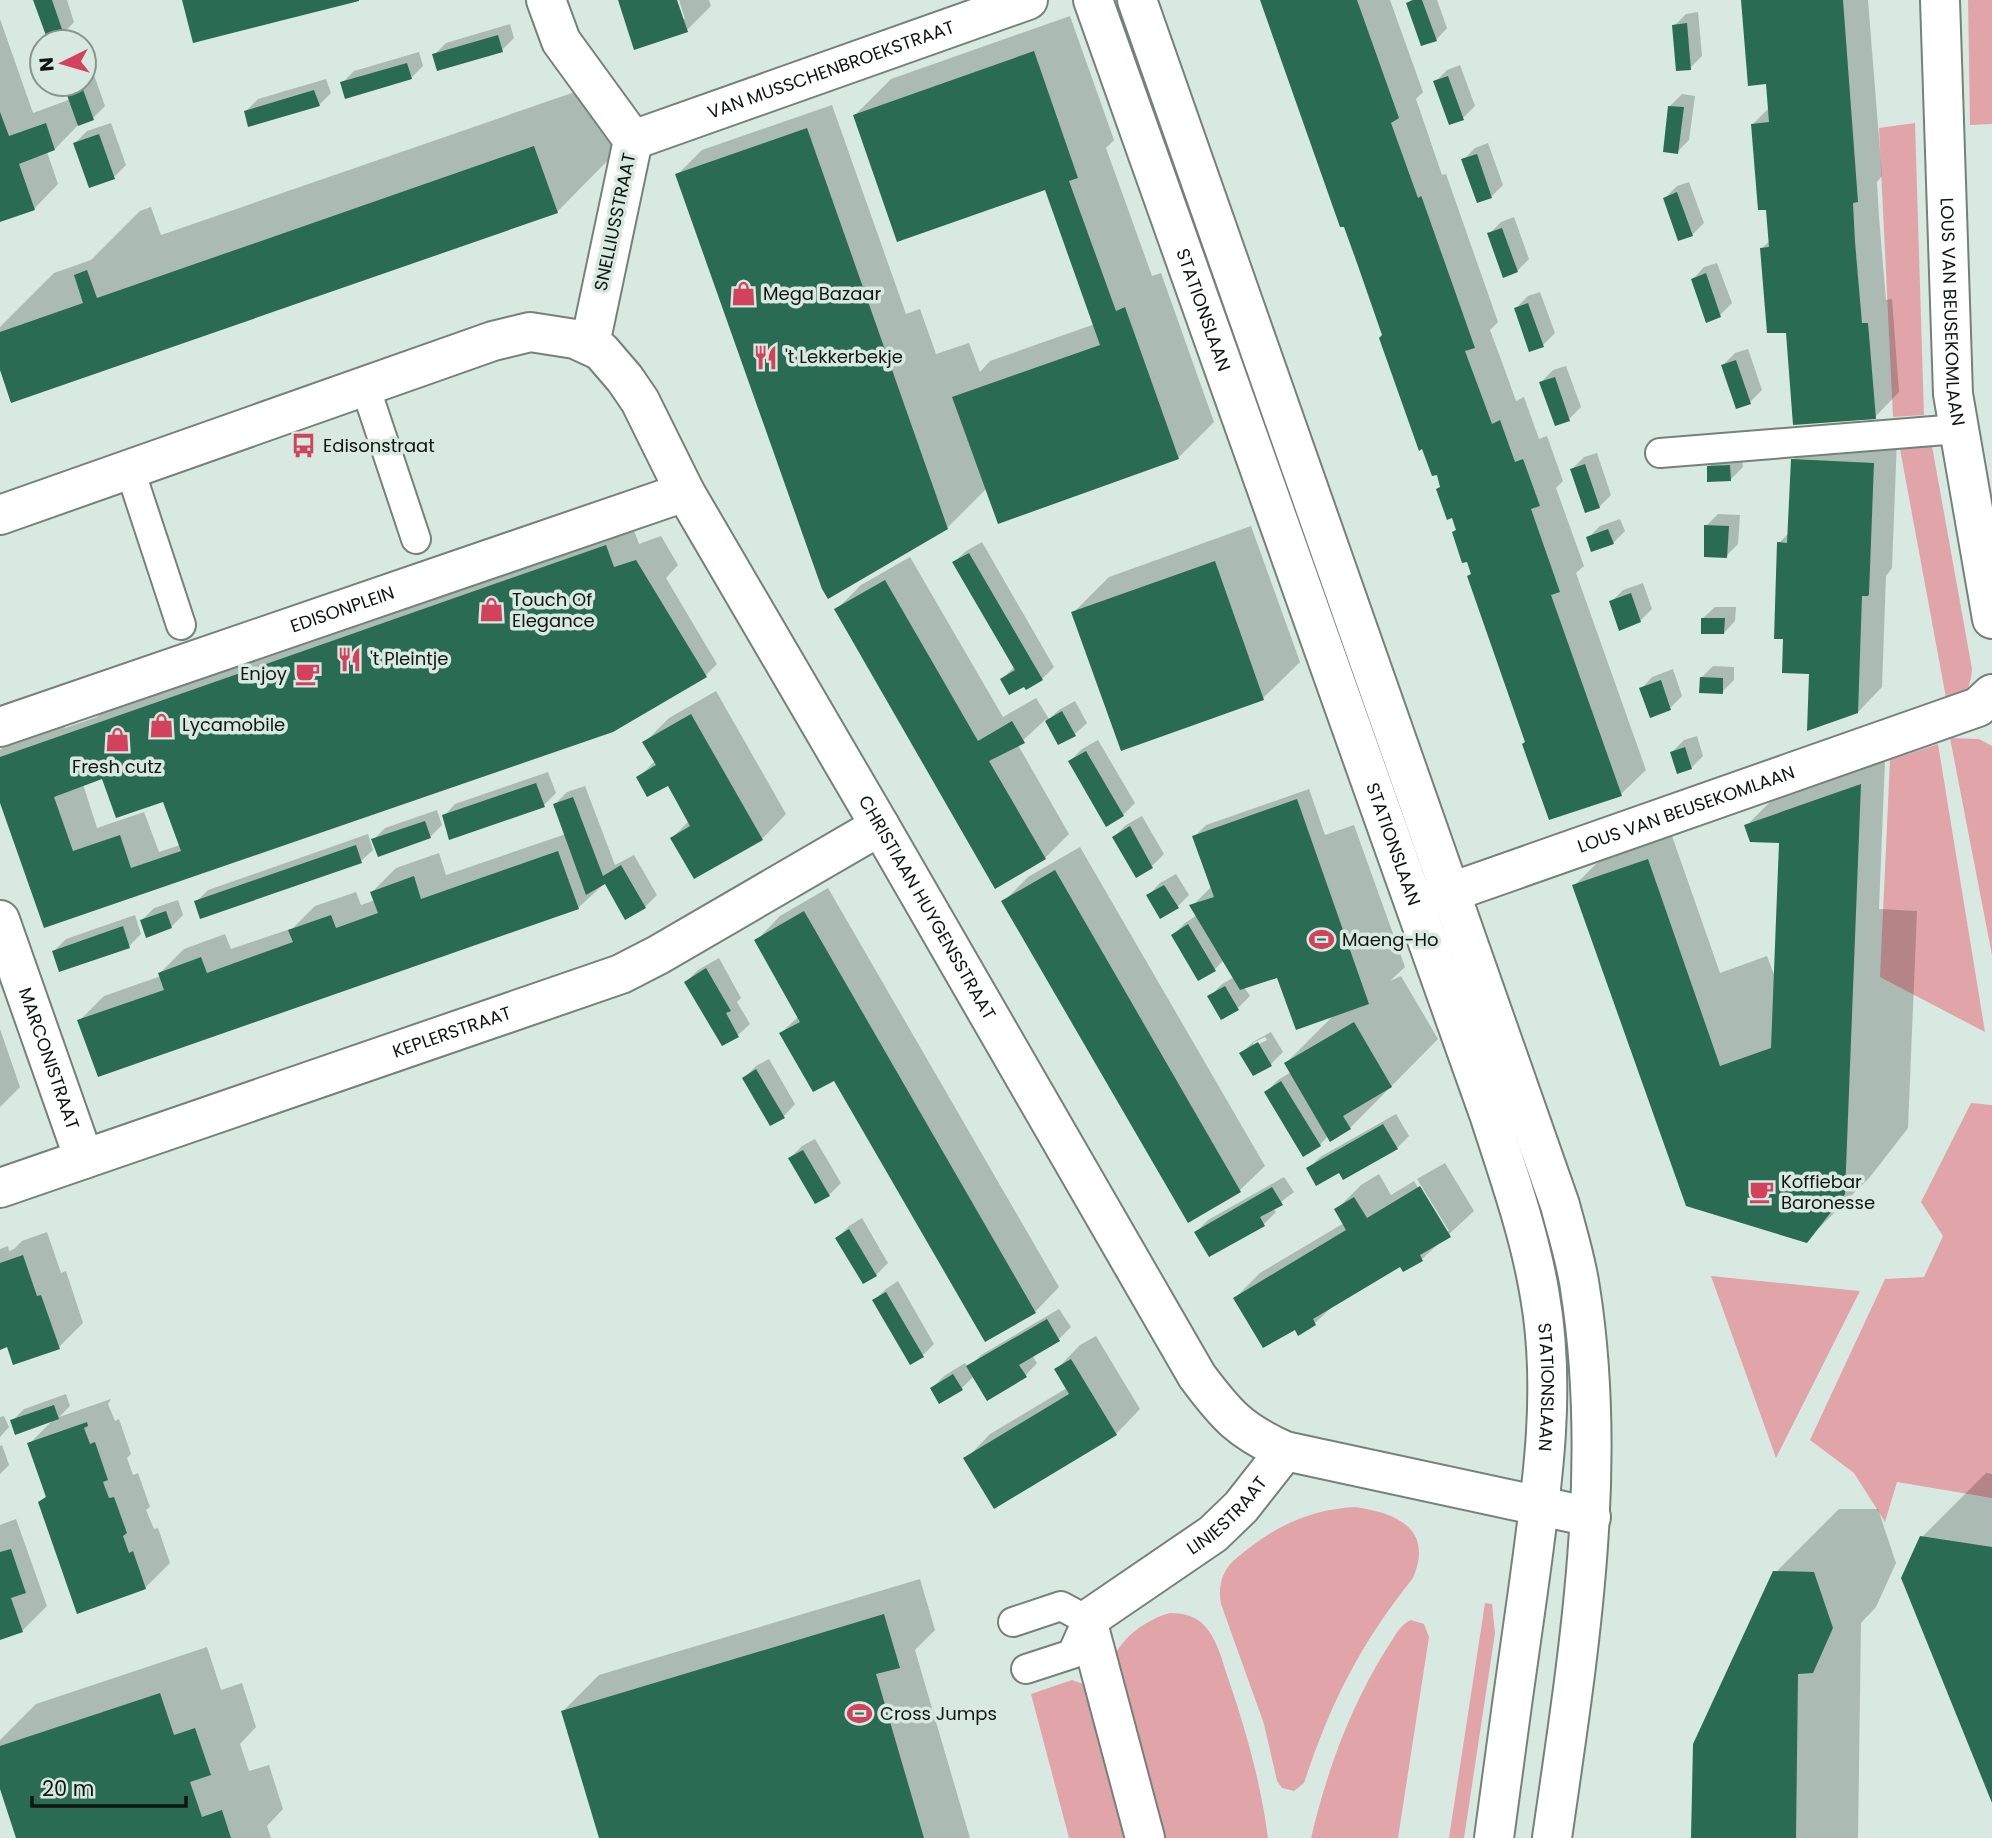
<svg xmlns="http://www.w3.org/2000/svg" width="1992" height="1838" viewBox="0 0 1992 1838" font-family="Poppins,sans-serif">
	<style>
		.green { fill: #e1a5a9 }
		.shadow { fill: #0003; fill-rule: evenodd }
		.building { fill: #296c53; fill-rule: evenodd }
		.lines { fill: none; stroke-linecap: round; stroke-linejoin: round }
		.lane-casing { stroke: #73827a; stroke-width: 32 }
		.street-casing { stroke: #73827a; stroke-width: 42 }
		.secondary-casing { stroke: #73827a; stroke-width: 42 }
		.lane { stroke: #fff; stroke-width: 28 }
		.street { stroke: #fff; stroke-width: 38 }
		.secondary { stroke: #fff; stroke-width: 38 }
		.labels { text-anchor: middle; stroke-width: 7; stroke-linejoin: round; paint-order: stroke }
		.street-label { font-size: 18px; fill: #0f1512; stroke: #d8e9e1 }
		.poi-label { font-size: 18px; fill: #0f1512; stroke: #d8e9e1; text-anchor: start }
	</style>
	<rect width="100%" height="100%" fill="#d8e9e1"/>
	<path class="green" d="M1968,0H1992V124L1970,125Z
		M1915,123L1924,415L1893,417L1879,128Z
		M1932,446L1972,669C1970,691 1967,693 1946,698L1900,449Z
		M1950,738L1979,739L1992,746V955Z
		M1938,744L1985,1032L1880,977L1890,760Z
		M1971,1103L1992,1105V1498L1897,1482L1885,1522L1854,1473L1810,1440L1885,1279L1924,1277L1943,1236L1921,1202Z
		M1711,1276L1860,1291L1776,1458Z
		M1355,1507C1396,1513 1434,1528 1413,1578C1359,1646 1331,1702 1304,1783L1294,1791L1282,1788L1277,1781L1264,1724L1221,1604C1218,1588 1221,1573 1233,1561C1270,1529 1305,1510 1355,1507Z
		M1485,1603L1492,1604L1495,1633L1464,1838H1449Z
		M1170,1613C1186,1613 1199,1617 1208,1630C1218,1643 1222,1660 1227,1675C1245,1727 1261,1783 1268,1838H1157L1113,1659C1122,1637 1147,1619 1170,1613Z
		M1411,1620L1424,1624L1429,1637L1398,1838H1311C1327,1771 1350,1707 1387,1648C1394,1638 1400,1624 1411,1620Z
		M1072,1680L1086,1685L1129,1838H1069L1031,1694Z"/>
	<path class="shadow" d="M35,0H67L74,22L63,34Z
		M619,0H675L681,19H685L679,0H709L711,6L687,30Z
		M1261,0H1390L1423,92L1416,99L1442,175L1446,174L1498,322L1490,330L1502,362L1516,401L1524,397L1539,439L1547,436L1563,481L1556,488L1584,566L1576,573L1646,770L1621,794L1527,741L1469,576L1472,572L1457,529Z
		M1411,0H1437L1447,28L1436,40L1408,3Z
		M1742,0H1868L1882,176L1877,182L1879,217L1886,300L1892,299L1899,392L1875,417L1787,331L1762,248L1771,240L1753,124L1770,107L1768,82Z
		M1698,12L1702,56L1690,68L1674,26L1686,14Z
		M1070,16L1114,140L1106,148L1152,276L1161,273L1214,422L1178,458L987,488L947,528L677,175L702,150L832,105L906,314L920,309L936,354L969,343L980,372L990,361L1095,324L1046,187L855,115L891,79Z
		M0,19L33,113L71,99L65,84H84V56L87,55L105,106L93,118L79,124L55,149L47,152L58,184L34,209L0,221Z
		M510,24L514,38L502,50L434,55L446,43Z
		M419,52L423,66L411,78L342,83L354,71Z
		M1460,65L1475,106L1463,118L1435,82L1447,70Z
		M326,79L331,93L319,105L246,111L258,99Z
		M598,84L620,148L557,212L0,365V327L54,273L91,260L140,211L151,207L161,235Z
		M1682,94L1695,96L1689,140L1677,152L1670,106Z
		M111,123L126,165L114,177L75,143L87,131Z
		M1488,143L1503,185L1491,197L1463,160L1475,148Z
		M1689,182L1704,223L1692,235L1665,198L1677,186Z
		M1514,217L1529,259L1517,271L1489,234L1501,222Z
		M1717,263L1732,303L1720,315L1693,279L1704,267Z
		M1540,292L1555,333L1543,345L1516,308L1528,296Z
		M1748,349L1762,390L1750,402L1737,407L1723,365L1735,353Z
		M1566,366L1581,407L1569,419L1541,382L1553,370Z
		M1818,436L1897,439L1892,568L1886,576L1882,687L1858,712L1810,672L1785,637L1779,543L1789,533L1793,460Z
		M1597,453L1611,495L1599,507L1572,469L1584,457Z
		M1741,453L1743,467L1731,479L1709,467L1721,455Z
		M1718,514L1740,515L1738,544L1726,556L1706,526Z
		M1620,519L1625,531L1613,543L1588,538L1600,526Z
		M631,522L639,544L661,536L678,565L666,578L717,664L705,676L45,926L0,797V750L12,738L62,721L65,728L97,717L111,704ZM103,776L164,799L180,845L159,852L144,812L97,828L83,784Z
		M1251,526L1300,662L1263,698L1122,749L1073,613L1109,577Z
		M982,542L1054,667L1042,679H1002L1015,666L954,562L966,551Z
		M910,557L1003,717L1036,698L1049,719L1059,710L1075,701L1087,723L1075,734L1059,743L1046,719L1018,745L1069,834L1045,858L836,610L861,585Z
		M1643,583L1652,609L1640,621L1611,602L1623,590Z
		M1715,607H1736L1735,621L1724,633L1703,618Z
		M1713,666L1734,667V680L1722,692L1701,678Z
		M1673,669L1682,696L1670,708L1651,715L1641,689L1652,677Z
		M716,691L786,814L762,839L672,838L689,821L669,783L638,778L655,761L645,742L669,718Z
		M1697,736L1703,756L1691,768L1672,752L1684,740Z
		M1098,740L1135,803L1123,815L1070,761L1082,749Z
		M1885,761L1879,909L1917,911L1908,1128L1870,1177L1806,1241L1574,886L1599,861L1672,836L1720,973L1767,956L1775,977L1780,841L1746,826L1771,801Z
		M548,772L556,793L544,805L444,816L455,804Z
		M585,786L615,865L634,855L657,895L645,907L606,882L578,908L79,1021L104,996L161,976L160,973L184,949L225,934L231,949L293,928L315,906L356,892L361,905L375,900L372,892L396,868L439,853L446,875L566,834L555,804L567,792Z
		M1309,789L1325,835L1354,825L1405,967L1390,981L1401,976L1438,1039L1350,1128L1328,1136L1320,1145L1266,1092L1278,1080L1291,1072L1286,1063L1334,1015L1278,976L1244,987L1250,996L1238,1008L1209,997L1221,985L1234,977L1224,960L1215,969L1173,935L1185,923L1197,915L1192,906L1212,886L1194,837L1206,825Z
		M437,810L442,825L430,837L373,840L385,828Z
		M1142,816L1164,854L1152,866L1137,875L1114,837L1126,825Z
		M368,834L373,850L361,861L196,902L208,890Z
		M1080,847L1265,1166L1240,1190L1189,1221L1004,901L1028,877Z
		M1176,874L1189,895L1177,907L1149,895L1160,883Z
		M828,888L1059,1287L1035,1312L835,1078L781,1033L799,1016L756,941L780,916Z
		M178,900L183,915L171,927L142,920L154,908Z
		M135,915L141,934L129,946L60,970L54,951L66,939Z
		M719,958L741,998L737,1002L750,1024L738,1035L686,982L698,970Z
		M0,1029L20,1087L0,1107Z
		M1271,1032L1283,1052L1271,1064L1254,1074L1242,1053L1253,1042ZM1265,1037L1267,1040L1253,1047V1043Z
		M769,1059L795,1104L784,1116L744,1078L756,1066Z
		M1396,1114L1409,1136L1397,1148L1343,1178L1339,1171L1308,1169L1320,1157Z
		M815,1139L841,1183L829,1195L790,1158L802,1146Z
		M1445,1163L1474,1211L1422,1259L1401,1265L1334,1305L1315,1323L1298,1334L1295,1328L1235,1298L1260,1273L1344,1223L1336,1210L1361,1185L1379,1174L1391,1195L1414,1181L1445,1231H1449L1417,1179Z
		M1284,1177L1294,1192L1273,1208L1276,1212L1264,1224L1196,1232L1208,1220Z
		M862,1218L888,1263L876,1275L837,1238L849,1226Z
		M47,1232L61,1273L66,1271L83,1323L59,1347L8,1345L0,1348V1353V1249L8,1246L9,1251L14,1249L22,1241Z
		M898,1281L934,1344L922,1356L874,1300L886,1289Z
		M1059,1309L1071,1327L1059,1339L1032,1355L1037,1363L1026,1375L974,1376L961,1389L932,1388L944,1376L965,1363L968,1368L981,1355Z
		M1096,1336L1140,1409L1116,1434L966,1459L990,1434L1067,1388L1056,1370L1080,1345Z
		M66,1394L70,1406L59,1417L111,1399L108,1404L115,1421L119,1419L131,1454L127,1458L133,1475L138,1473L150,1507L146,1510L154,1529L158,1528L170,1563L145,1588L40,1503L47,1495L29,1444L53,1420L12,1421L24,1409Z
		M4,1416L9,1427L0,1437V1417Z
		M2,1445L9,1465L0,1474V1446Z
		M1986,1473L1992,1474V1799L1922,1537Z
		M1839,1509H1878L1896,1563L1876,1607L1861,1623L1858,1838H1693L1775,1573Z
		M16,1519L47,1606L22,1631L0,1639V1525Z
		M920,1579L935,1630L915,1650L970,1838H601L563,1711L599,1675Z
		M207,1647L221,1690L242,1683L256,1727L240,1744L249,1771L269,1765L283,1809L267,1826L271,1838H18L0,1783V1740L36,1704Z"/>
	<path class="building" d="M33,0H52L64,35L48,41Z
		M182,0H359V1L193,43Z
		M618,0H677L688,32L634,50Z
		M1260,0H1357L1399,118L1391,123L1418,198L1421,196L1422,198L1475,348L1465,351L1478,386L1492,424L1500,420L1515,462L1523,459L1540,506L1531,509L1560,592L1551,595L1622,796L1549,820L1522,744L1525,742L1467,576L1471,574L1467,562L1462,563L1452,532L1456,530L1452,518L1447,520L1436,489L1440,487L1437,475L1432,476L1422,449L1419,451L1379,338L1382,335L1357,263L1344,227H1340Z
		M1413,0H1422L1437,41L1421,46L1406,3Z
		M1741,0H1843L1858,202L1853,203L1855,242L1862,323H1868L1876,419L1793,425L1786,333H1767L1760,248L1769,247L1766,210H1758L1751,124L1769,122L1766,84L1748,86Z
		M1687,23L1691,70L1676,71L1672,25Z
		M498,35L503,52L437,71L432,54Z
		M1034,51L1078,178L1069,181L1116,311L1125,307L1179,459L998,524L952,397L1100,345L1045,190L897,242L853,115Z
		M407,63L412,79L345,99L340,82Z
		M1448,76L1464,120L1449,125L1433,81Z
		M63,84H81L94,120L78,126Z
		M314,90L320,106L248,127L244,111Z
		M1668,106L1684,107L1678,154L1663,152Z
		M0,112L9,136L46,123L55,150L19,164L35,210L0,222Z
		M807,128L948,529L828,599L822,589L675,174Z
		M99,134L115,179L89,188L73,143Z
		M534,146L558,213L11,403L0,370V332L83,303L74,275L87,270L97,298Z
		M1477,154L1492,198L1477,203L1461,159Z
		M1677,192L1693,236L1678,241L1663,198Z
		M1502,228L1518,272L1503,278L1487,233Z
		M1706,273L1721,317L1706,323L1691,279Z
		M1528,303L1544,347L1529,352L1514,308Z
		M1736,360L1751,404L1736,409L1721,365Z
		M1555,377L1570,421L1555,426L1539,382Z
		M1791,459L1874,463L1869,594L1868,596H1862L1858,713L1807,731L1809,674L1782,673L1783,639H1774L1777,542L1787,543Z
		M1585,464L1600,508L1585,513L1570,469Z
		M1730,465L1731,481L1707,482V466Z
		M1704,525L1729,526L1727,558L1704,557Z
		M1608,529L1614,544L1591,552L1586,537Z
		M606,545L614,567L636,560L707,677L613,732L44,928L0,803V757ZM102,779L116,818L163,802L181,851L131,868L120,835L73,851L54,797Z
		M969,553L1043,680L1026,690L1024,687L1009,695L1000,679L1015,670L952,562Z
		M1215,561L1264,700L1121,751L1071,612Z
		M885,580L978,741L1012,721L1025,743L989,761L1046,859L995,889L834,609Z
		M1631,593L1641,622L1619,631L1609,601Z
		M1701,618H1725L1724,634H1701Z
		M1700,677L1723,678V694L1699,693Z
		M1661,680L1671,710L1650,718L1639,688Z
		M1062,711L1076,736L1058,745L1045,721Z
		M691,714L763,840L694,879L670,838L690,826L668,786L647,797L636,777L656,765L642,742Z
		M1685,747L1692,769L1677,774L1670,752Z
		M1086,751L1124,816L1106,827L1068,761Z
		M536,783L545,807L449,840L442,815Z
		M1861,784L1845,1194L1807,1243L1686,1206L1572,885L1648,859L1720,1066L1771,1048L1779,843L1750,842L1744,825Z
		M573,797L603,876L621,865L646,908L625,920L605,884L586,895L553,804Z
		M1297,799L1369,1004L1296,1030L1277,978L1240,990L1189,905L1214,897L1192,836Z
		M425,821L431,838L378,857L371,839Z
		M1130,826L1153,868L1136,878L1112,837Z
		M356,845L362,863L200,919L194,901Z
		M558,851L579,909L98,1077L77,1020L164,990L158,973L201,957L207,973L293,942L288,930L331,915L336,928L378,913L370,892L414,876L421,899Z
		M1055,870L1241,1192L1188,1223L1001,901Z
		M1164,885L1179,908L1160,919L1146,895Z
		M166,911L172,928L146,938L140,920Z
		M804,911L1036,1313L985,1342L834,1081L813,1092L779,1033L800,1022L754,940Z
		M1188,924L1216,971L1198,981L1171,935Z
		M123,926L130,948L59,972L52,951Z
		M706,968L731,1011L726,1013L739,1037L722,1046L684,982Z
		M1225,986L1239,1010L1221,1020L1207,996Z
		M1354,1022L1392,1087L1343,1116L1351,1129L1330,1142L1284,1063Z
		M1258,1042L1272,1066L1253,1076L1239,1053Z
		M756,1069L785,1118L770,1126L742,1078Z
		M1281,1081L1321,1146L1303,1157L1264,1092Z
		M1383,1124L1398,1149L1343,1180L1339,1173L1316,1186L1306,1168Z
		M803,1150L830,1196L815,1204L788,1158Z
		M1420,1186L1451,1237L1420,1255L1423,1261L1403,1272L1400,1267L1313,1319L1316,1325L1298,1336L1295,1330L1263,1348L1233,1298L1346,1230L1334,1209L1354,1197L1367,1218Z
		M1272,1187L1283,1205L1260,1217L1265,1226L1209,1257L1194,1232Z
		M849,1229L877,1276L863,1284L835,1238Z
		M23,1255L37,1296L41,1295L60,1349L13,1365L7,1347L0,1350V1263Z
		M886,1292L924,1357L910,1365L872,1300Z
		M1047,1319L1060,1341L1019,1365L1027,1377L987,1401L966,1366Z
		M1071,1359L1117,1435L994,1509L963,1458L1069,1394L1054,1369Z
		M953,1374L963,1390L939,1404L930,1388Z
		M54,1405L59,1419L15,1435L10,1420Z
		M87,1422L88,1426L84,1428L90,1444L95,1442L108,1480L103,1482L109,1498L114,1497L127,1533L123,1536L129,1553L133,1551L146,1589L77,1614L38,1502L46,1497L27,1443Z
		M1920,1536L1992,1547V1803L1901,1578Z
		M11,1549L26,1593L11,1598L23,1632L0,1640V1552Z
		M1773,1571L1814,1572L1833,1628L1813,1673L1798,1674L1796,1838H1691L1693,1744Z
		M884,1614L900,1668L876,1674L924,1838H599L561,1711Z
		M160,1693L174,1735L195,1728L211,1775L190,1782L202,1817L222,1810L231,1838H16L0,1789V1746Z"/>
	<g class="lines">
		<defs>
			<path id="lane" d="M365,386L416,539
				M1660,453L1958,429
				M130,470L181,625
				M1013,1622L1061,1606L1087,1620L1072,1654L1026,1669"/>
			<g id="street">
				<path d="M546,0L561,41L633,140L590,344"/>
				<path id="s1" d="M1940,0L1953,394L1992,619"/>
				<path id="s2" d="M633,140L1028,0"/>
				<path id="s3" d="M0,515L493,341L530,332L575,339L601,351L625,379L640,401L685,492L880,826L1197,1376C1226,1415 1240,1431 1285,1451L1591,1517"/>
				<path id="s4" d="M0,727L685,492"/>
				<path id="s5" d="M1420,903L1978,707L1992,694"/>
				<path id="s6" d="M0,920L84,1159"/>
				<path id="s7" d="M0,1188L621,974L658,955L880,826"/>
				<path id="s8" d="M1145,1838L1087,1620L1213,1534L1241,1507L1285,1451"/>
			</g>
			<g id="secondary">
				<path id="s9" d="M1093,0L1490,1117C1509,1176 1530,1235 1540,1296C1557,1393 1541,1494 1528,1591C1516,1673 1505,1756 1494,1838"/>
				<path d="M1137,0L1560,1205C1567,1232 1576,1260 1580,1288C1609,1472 1578,1656 1552,1838"/>
			</g>
		</defs>
		<use href="#lane" class="lane-casing"/>
		<use href="#street" class="street-casing"/>
		<use href="#secondary" class="secondary-casing"/>
		<use href="#lane" class="lane"/>
		<use href="#street" class="street"/>
		<use href="#secondary" class="secondary"/>
	</g>
	<defs>
		<symbol id="shop-bare" viewBox="-9 -9 18 18"><path d="M-5-2.5h2.3a2.7 3.5 0 0 1 5.4 0H5L5.5 6h-11ZM-1.5-2.5h3a1.5 2.3 0 0 0-3 0Z" fill="#d3425d" stroke="#d8e9e1" stroke-width="2.5" paint-order="stroke"/></symbol>
		<symbol id="restaurant-bare" viewBox="-9 -9 18 18"><path d="M-5-6h1v4h1v-4h1v4h1v-4h1v5L-1.5 .5V6h-2V.5L-5-1ZM5-6V6H3V1.5H1.5Q1.5-4 5-6Z" fill="#d3425d" stroke="#d8e9e1" stroke-width="2.5" paint-order="stroke"/></symbol>
		<symbol id="bus-bare" viewBox="-9 -9 18 18"><path d="M-5-6H5V4H4V6H2V4H-2V6H-4V4H-5ZM-3.5-4V0h7V-4ZM-3.5 1.2v1.5H-2V1.2ZM2 1.2v1.5H3.5V1.2Z" fill="#d3425d" stroke="#d8e9e1" stroke-width="2.5" paint-order="stroke"/></symbol>
		<symbol id="cafe-bare" viewBox="-9 -9 18 18"><path d="M-5.5-4.5H6V0H3Q3 3.5 0 3.5H-2.5Q-5.5 3.5-5.5 0ZM3-3.2v2h1.7v-2ZM-6 4.5H4V6H-6Z" fill="#d3425d" stroke="#d8e9e1" stroke-width="2.5" paint-order="stroke"/></symbol>
		<symbol id="stadium-bare" viewBox="-9 -9 18 18"><path d="M0-5a6.5 5 0 1 0 0 10a6.5 5 0 1 0 0-10ZM-3.5-1.8h7v3.6h-7Z" fill="#d3425d" stroke="#d8e9e1" stroke-width="2.5" paint-order="stroke"/></symbol>
	</defs>
	<g fill-rule="evenodd">
		<use href="#shop-bare" x="726" y="276" width="35" height="35"/>
		<use href="#restaurant-bare" x="748" y="340" width="35" height="35"/>
		<use href="#bus-bare" x="286" y="428" width="35" height="35"/>
		<use href="#shop-bare" x="474" y="592" width="35" height="35"/>
		<use href="#restaurant-bare" x="332" y="642" width="35" height="35"/>
		<use href="#cafe-bare" x="290" y="656" width="35" height="35"/>
		<use href="#shop-bare" x="144" y="708" width="35" height="35"/>
		<use href="#shop-bare" x="100" y="722" width="35" height="35"/>
		<use href="#stadium-bare" x="1304" y="922" width="35" height="35"/>
		<use href="#cafe-bare" x="1744" y="1174" width="35" height="35"/>
		<use href="#stadium-bare" x="842" y="1696" width="35" height="35"/>
	</g>
	<g class="labels">
		<g class="street-label">
			<text dy="6" stroke="none"><textPath href="#s2" startOffset="210">VAN MUSSCHENBROEKSTRAAT</textPath></text>
			<text transform="translate(615 222) rotate(-78)" y="6">SNELLIUSSTRAAT</text>
			<text dy="6" stroke="none"><textPath href="#s9" startOffset="329">STATIONSLAAN</textPath></text>
			<text dy="6" stroke="none"><textPath href="#s1" startOffset="312">LOUS VAN BEUSEKOMLAAN</textPath></text>
			<text dy="6" stroke="none"><textPath href="#s4" startOffset="362">EDISONPLEIN</textPath></text>
			<text dy="6" stroke="none"><textPath href="#s5" startOffset="282">LOUS VAN BEUSEKOMLAAN</textPath></text>
			<text dy="6" stroke="none"><textPath href="#s9" startOffset="896">STATIONSLAAN</textPath></text>
			<text dy="6" stroke="none"><textPath href="#s3" startOffset="1281">CHRISTIAAN HUYGENSSTRAAT</textPath></text>
			<text dy="6" stroke="none"><textPath href="#s7" startOffset="478">KEPLERSTRAAT</textPath></text>
			<text dy="6" stroke="none"><textPath href="#s6" startOffset="147">MARCONISTRAAT</textPath></text>
			<text dy="6" stroke="none"><textPath href="#s9" startOffset="1463">STATIONSLAAN</textPath></text>
			<text dy="6" stroke="none"><textPath href="#s8" startOffset="401">LINIESTRAAT</textPath></text>
		</g>
		<g class="poi-label">
			<text x="763" y="300">Mega Bazaar</text>
			<text x="785" y="363">'t Lekkerbekje</text>
			<text x="323" y="452">Edisonstraat</text>
			<text x="512" y="606">Touch Of<tspan x="512" dy="21">Elegance</tspan></text>
			<text x="370" y="665">'t Pleintje</text>
			<text x="287" y="680" text-anchor="end">Enjoy</text>
			<text x="182" y="731">Lycamobile</text>
			<text x="117" y="773" text-anchor="middle">Fresh cutz</text>
			<text x="1342" y="946">Maeng-Ho</text>
			<text x="1781" y="1188">Koffiebar<tspan x="1781" dy="21">Baronesse</tspan></text>
			<text x="880" y="1720">Cross Jumps</text>
		</g>
	</g>
	<g transform="translate(63 63) rotate(265)"><circle r="33" fill="#d8e9e1" stroke="#88948e" stroke-width="2"/>
	<path d="M0-5L12 26L0 18L-12 26Z" fill="#d3425d"/>
	<text y="-10" font-size="19" font-weight="bold" text-anchor="middle" fill="#0f1512">N</text>
	</g>
	<path d="M32 1796v10h154v-10" fill="none" stroke="#0f1512" stroke-width="3.5"/>
	<text x="42" y="1796" font-size="21" fill="#0f1512" stroke="#d8e9e1" stroke-width="5" paint-order="stroke">20 m</text>
</svg>
